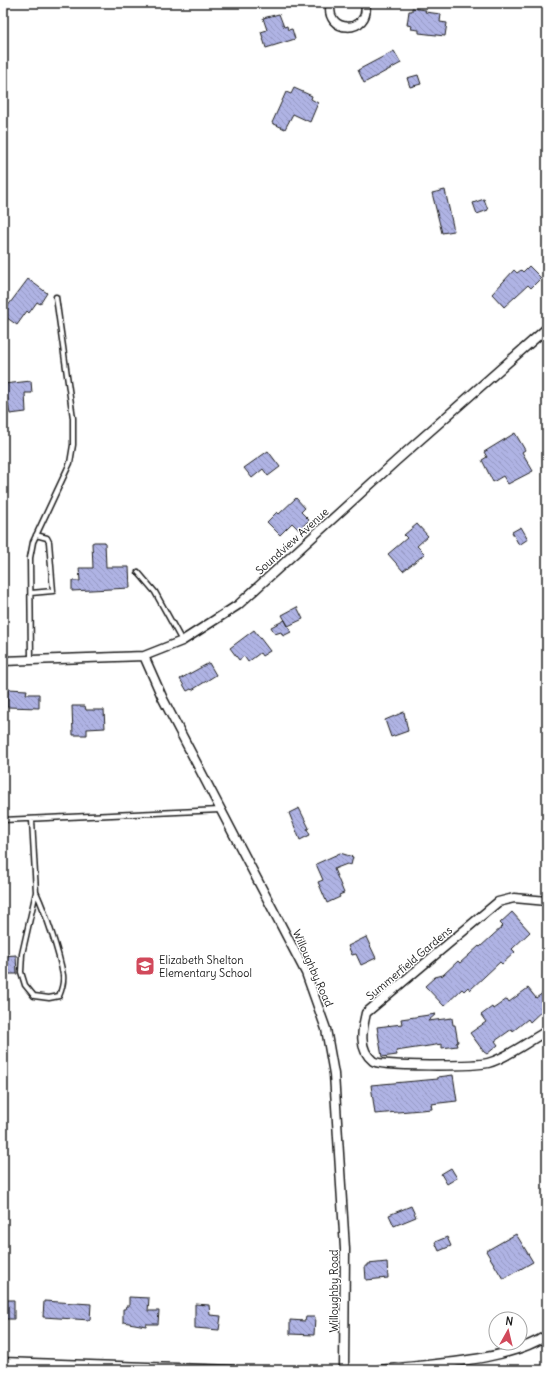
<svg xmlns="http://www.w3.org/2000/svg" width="550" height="1373" viewBox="0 0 550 1373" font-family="Delius,sans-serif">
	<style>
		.building { fill: url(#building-back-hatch); stroke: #1c1c1c }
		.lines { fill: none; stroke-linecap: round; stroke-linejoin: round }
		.service-casing { stroke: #1c1c1c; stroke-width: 7 }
		.minor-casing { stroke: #1c1c1c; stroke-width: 11 }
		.service { stroke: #fff; stroke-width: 4 }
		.minor { stroke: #fff; stroke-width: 8 }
		.labels { text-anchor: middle; stroke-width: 3; stroke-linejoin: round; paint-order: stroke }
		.street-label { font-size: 11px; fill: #1c1c1c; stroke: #fff }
		.poi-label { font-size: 11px; fill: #1c1c1c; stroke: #fff; text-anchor: start }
	</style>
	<defs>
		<pattern id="building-back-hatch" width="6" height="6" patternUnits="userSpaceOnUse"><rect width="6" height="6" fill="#afb3e4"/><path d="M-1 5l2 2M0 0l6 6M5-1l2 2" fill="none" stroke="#9699c3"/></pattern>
	</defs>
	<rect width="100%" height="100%" fill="#fff"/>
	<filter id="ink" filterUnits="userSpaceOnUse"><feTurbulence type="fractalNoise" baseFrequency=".025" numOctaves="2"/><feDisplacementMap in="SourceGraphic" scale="8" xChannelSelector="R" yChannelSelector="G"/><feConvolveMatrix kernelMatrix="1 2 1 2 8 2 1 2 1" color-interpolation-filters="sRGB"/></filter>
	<g filter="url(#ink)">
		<path class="building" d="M412,8L426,10L425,12L441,14L440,22L447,23L445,36L419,33V30L411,29L412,26L407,25L409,11H412Z
			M279,14L284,27L287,26L288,30L292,29L295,39L266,48L261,32L267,30L263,18Z
			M394,51L401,63L364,83L358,70Z
			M418,75L421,84L410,87L407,78Z
			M294,88L312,96L311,99L318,103L310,122L293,114L285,129L272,123L286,92L291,94Z
			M445,190L454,231L442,233L432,193Z
			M484,199L488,210L477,214L473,203Z
			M529,266L541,278L531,288L528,285L504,307L492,294L514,270L517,273L521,270L523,272Z
			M28,279L47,293L40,304L37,302L29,313L27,311L17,325L3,315V305L7,307Z
			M31,381L32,393H25L26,412L10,414L4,384Z
			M515,433L525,450L522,452L533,471L508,484L503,476L493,482L482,460L487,457L484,452Z
			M268,451L280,467L268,476L263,469L252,478L244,468Z
			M296,498L305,508L301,512L309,520L299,530L292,523L280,535L267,522L277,512L279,514Z
			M417,524L428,536L417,546L425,554L403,571L388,554L407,538L404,535Z
			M521,527L528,539L519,545L512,532Z
			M94,542H105L106,567H129L130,588L72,591V581H80L79,568H93L92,543Z
			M297,607L303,619L288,626L282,615Z
			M285,620L291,632L283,636L281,632L275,634L271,627Z
			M254,630L270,651L262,656L260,653L248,662L244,656L239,660L230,648Z
			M209,663L216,675L192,690L191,689L187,691L180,679Z
			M8,689L27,690L26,694H39V708L7,707Z
			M72,706H85L86,710H104L105,728L87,729V735H73Z
			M404,712L408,731L391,737L385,720Z
			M299,808L309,828L307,829L310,835L300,840L289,813Z
			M340,853L353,857L351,865L347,864L334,869L344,893L339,895L340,897L327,903L318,882L323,880L316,864Z
			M512,912L530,932L512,949L515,952L502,964L500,962L470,990L468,987L464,991L462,989L444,1006L425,986L435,977L443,975L458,961L460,963L479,946L480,947L503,926L500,923Z
			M366,937L376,958L361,965L356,954L352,955L348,946Z
			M16,955L17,974H3V956Z
			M528,988L536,998L547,990V1006L530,1022L528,1019L513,1031L512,1029L495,1041L498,1045L487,1054L484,1052L470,1033L486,1022L481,1015L492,1007L493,1009L507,999L509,1002Z
			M436,1014L428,1021L452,1018L453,1025H455L458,1042L456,1043L457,1046L442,1048V1044L396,1051L397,1055L382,1057L377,1027L402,1024L401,1019Z
			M453,1075L457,1101L431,1104L432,1109L375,1114L371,1085L438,1079V1077Z
			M451,1168L457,1178L447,1184L441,1174Z
			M411,1206L416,1217L394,1226L389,1215Z
			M516,1234L533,1262L503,1279L486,1251Z
			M447,1237L451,1246L439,1251L435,1242Z
			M387,1262L388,1278L366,1280L365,1266H368V1264Z
			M129,1297L149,1298L148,1311H159L158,1324H146V1326L123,1322V1309H125L126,1306H129Z
			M5,1300H14V1319H3V1304H5Z
			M44,1301L91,1304L90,1320L43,1317Z
			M195,1304L209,1305L210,1315L221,1316L219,1330L195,1328Z
			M306,1317H315L314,1335L290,1334V1320L305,1321Z"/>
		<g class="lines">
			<defs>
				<path id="service" d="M138,572L155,592L182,641
					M31,593L53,591L49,542L47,538L36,535
					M31,660L30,558L33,542L70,463L73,445V418L56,297
					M3,820L220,810
					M32,820L36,892L22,954L21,972L25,985L34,996L49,998L59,996C62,989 64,983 63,975C59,952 46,914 36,892"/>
				<path id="minor" d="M331,3C323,34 372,35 365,3
					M144,656L163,699L306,973L326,1029L334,1074L345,1249L344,1370
					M3,661L144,656L182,641L238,605L396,461L547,328
					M547,901L514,898L498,902L366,1013C362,1030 358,1049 373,1061C380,1067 476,1066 488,1063C507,1058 530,1040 547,1031
					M3,1362L234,1370
					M379,1370C426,1364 509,1362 547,1335"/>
			</defs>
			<use href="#service" class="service-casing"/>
			<use href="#minor" class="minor-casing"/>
			<use href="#service" class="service"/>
			<use href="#minor" class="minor"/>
		</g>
	</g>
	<defs>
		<symbol id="school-square" viewBox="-11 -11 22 22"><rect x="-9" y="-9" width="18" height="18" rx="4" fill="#d1495b" stroke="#fff"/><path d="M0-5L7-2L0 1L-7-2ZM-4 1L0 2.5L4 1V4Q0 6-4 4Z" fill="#fff"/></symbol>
	</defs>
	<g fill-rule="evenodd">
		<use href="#school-square" x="134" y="955" width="22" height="22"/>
	</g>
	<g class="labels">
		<g class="street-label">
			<text transform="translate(292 541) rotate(-42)" y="4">Soundview Avenue</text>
			<text transform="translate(409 963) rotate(-40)" y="4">Summerfield Gardens</text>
			<text transform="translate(313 968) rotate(66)" y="4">Willoughby Road</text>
			<text transform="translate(334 1291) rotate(-90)" y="4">Willoughby Road</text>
		</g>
		<g class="poi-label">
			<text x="159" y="964">Elizabeth Shelton<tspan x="159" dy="13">Elementary School</tspan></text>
		</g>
	</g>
	<rect width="550" height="1373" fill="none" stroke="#fff" stroke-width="16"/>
	<rect x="8" y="8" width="534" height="1357" fill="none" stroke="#1c1c1c" stroke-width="1.5" filter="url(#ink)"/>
	<g transform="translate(508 1331) rotate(8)"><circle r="19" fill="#ffffff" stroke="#a4a4a4"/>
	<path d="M0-3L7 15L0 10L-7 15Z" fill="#d1495b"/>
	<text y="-6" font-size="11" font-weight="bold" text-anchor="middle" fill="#1c1c1c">N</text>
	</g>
</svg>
